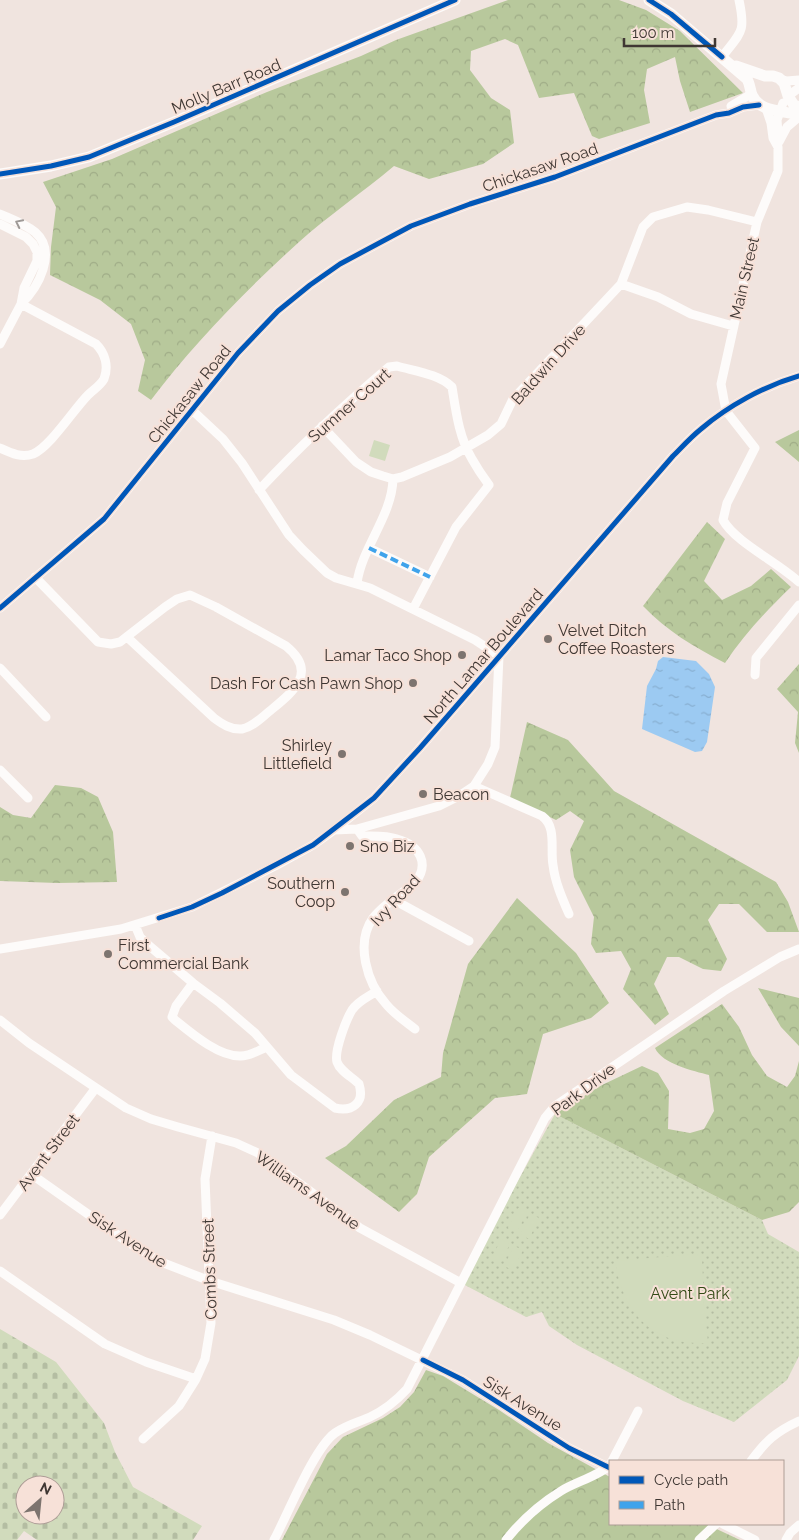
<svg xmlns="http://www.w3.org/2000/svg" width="799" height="1540" viewBox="0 0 799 1540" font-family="Raleway,sans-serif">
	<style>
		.green { fill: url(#green-dots) }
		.forest { fill: url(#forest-crowns) }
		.cemetery { fill: url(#cemetery-stones); fill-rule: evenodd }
		.pitch { fill: #d1dbbc }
		.water { fill: url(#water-ripples) }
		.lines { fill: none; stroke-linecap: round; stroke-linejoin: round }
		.minor { stroke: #fdfbfa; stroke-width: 9 }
		.major { stroke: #fdfbfa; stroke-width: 11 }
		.quiet { stroke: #3fa3eb; stroke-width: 4; stroke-dasharray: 8 4; stroke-linecap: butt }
		.cycleway-casing { stroke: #f7e1d8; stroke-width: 8 }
		.cycleway { stroke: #0057b8; stroke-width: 5 }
		.oneway { stroke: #9e9996 }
		.poi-dot { fill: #7d746f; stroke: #f7e1d8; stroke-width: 2 }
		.labels { text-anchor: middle; stroke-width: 4; stroke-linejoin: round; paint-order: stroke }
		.street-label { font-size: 16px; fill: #3f3733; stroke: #f7e1d8 }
		.poi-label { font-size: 16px; fill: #3f3733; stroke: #f7e1d8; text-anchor: start }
		.park-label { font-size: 16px; fill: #324a15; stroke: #f7e1d8 }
	</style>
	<defs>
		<pattern id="green-dots" width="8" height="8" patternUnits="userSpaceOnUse" patternTransform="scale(1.25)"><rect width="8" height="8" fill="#d1dbbc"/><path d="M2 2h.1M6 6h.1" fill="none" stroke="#b4bda2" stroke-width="1.8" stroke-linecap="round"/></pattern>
		<pattern id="forest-crowns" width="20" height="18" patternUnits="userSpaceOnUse" patternTransform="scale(1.25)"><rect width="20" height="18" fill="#b8c89c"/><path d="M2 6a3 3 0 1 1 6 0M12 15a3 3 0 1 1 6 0" fill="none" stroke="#9fac87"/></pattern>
		<pattern id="cemetery-stones" width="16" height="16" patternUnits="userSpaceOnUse" patternTransform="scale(1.25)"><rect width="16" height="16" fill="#d1dbbc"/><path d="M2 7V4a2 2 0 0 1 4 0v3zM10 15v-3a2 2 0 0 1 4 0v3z" fill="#b4bda2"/></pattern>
		<pattern id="water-ripples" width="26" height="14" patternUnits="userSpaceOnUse" patternTransform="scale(1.25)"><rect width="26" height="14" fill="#9ccaf2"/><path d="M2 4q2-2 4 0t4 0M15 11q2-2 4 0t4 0" fill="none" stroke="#87aed0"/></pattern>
	</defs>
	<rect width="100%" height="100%" fill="#f0e4df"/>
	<path class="green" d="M555,1114L762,1220L768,1234L799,1252V1356L787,1380L734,1422L683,1401L577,1345L549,1326L542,1312L526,1317L461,1283Z"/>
	<path class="forest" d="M508,0H619L646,10L680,31L743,93L690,112L680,81L675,57L647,69L644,90L650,123L599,139L592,136L574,93L539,98L518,45L505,39L471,51L470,70L491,98L510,110L514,143L483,164L429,179L394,166C363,192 328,216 299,242C247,289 193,344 151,400L138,391L145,360L131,324L100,300L50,275L51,247L56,207L43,182L112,159L267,92L361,56L396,40Z
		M799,430V462L775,442Z
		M707,522L725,539L704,581L722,600L751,586L771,569L791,587C766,611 744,635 725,663C694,647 667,631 643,606Z
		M799,664V753L795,743L798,712L777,689Z
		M527,722L568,740L614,791L776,882L788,902L799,932H767L739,904H719L708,920L727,959L721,971L703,969L679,957H667L654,984L669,1014L655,1025L623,989L631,969L621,951L596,953L591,944L594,917L574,877L570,850L584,821L570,811L556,820L510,798Z
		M55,785L81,788L98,797L113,832L117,882L57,883L0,881V807L13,815L31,818Z
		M517,898L576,953L609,1003L591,1018L543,1034L527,1094L495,1098L429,1157L417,1194L399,1212L325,1158L346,1146L394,1100L441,1077L443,1053L468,964Z
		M758,988L799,998V1046L781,1027Z
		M722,1004L739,1027L752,1055L767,1076L787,1087L795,1076L799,1061V1202L789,1212L762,1220L555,1114L602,1085L642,1066L658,1073L669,1091L668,1129L690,1133L704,1129L714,1111L709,1075C694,1071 662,1064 655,1048Z
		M426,1370L443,1376L499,1410L548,1443L610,1477V1524H706L740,1540H282L327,1454L343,1437L383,1418L400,1407L414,1392Z"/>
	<path class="cemetery" d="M0,1329L56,1362L104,1423L115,1452L133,1487L202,1526L193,1540H37L24,1531L17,1540H0ZM25,1485H55V1515H25Z"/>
	<path class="pitch" d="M374,440L390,445L385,461L369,456Z
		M518,1208L527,1212L517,1232L508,1228Z
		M530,1214L539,1218L529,1239L520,1234Z
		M501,1239L510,1244L500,1264L491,1260Z
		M514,1246L523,1250L513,1270L504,1266Z
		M696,1254L702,1258L704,1305L708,1343C653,1346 623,1314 615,1261Z"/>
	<path class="water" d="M663,657L696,661L709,674L715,687L707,742L702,751L695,752L642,729L647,686L656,669L658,661Z"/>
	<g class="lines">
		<path class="minor" d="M722,57C741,32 746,33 739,0
			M780,79L787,81L799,80
			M788,96L799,88
			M731,106L751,94
			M766,108L771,123L773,138L778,147V171L757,222L721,384L726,411L755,448L727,503L723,520C735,542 779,563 799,582
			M778,133L777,120L783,103
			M779,142L787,127L799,117
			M0,214C11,219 25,224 35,232C58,252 38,288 21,304
			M0,224L26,237L33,244L37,252V261L24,288L21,304L0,344
			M621,284L658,297L691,314L733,326
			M192,410L223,439L242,463L289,535L303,550L327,573L336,578L370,588L475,640L499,656L495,747L488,764L474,786L459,796L439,806L357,829L334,830
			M322,426L356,462L371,472L383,476L393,479L402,477L450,457L488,435L501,424L513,399L621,284L643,227L653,217L687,207L708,210L757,222
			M0,448C11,453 21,458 33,454C50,447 74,409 88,395C93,390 100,386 104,379C109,366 105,353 96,344L21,304
			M259,490C300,446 343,406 389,367L397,366C414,371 439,374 452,387C456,412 459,437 472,459C477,468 483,477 489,485L456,527L413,609
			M369,548L430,577
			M35,577L98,642L111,644L120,642L165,607L177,599L190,595L216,607L286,646C318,672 294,691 271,710C262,717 253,727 242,729C231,730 222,724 214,718L127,637
			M357,583C362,547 392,516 393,479
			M0,608L104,519L238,353L278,311L310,285L340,264L411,226L470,204L555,177L716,115L729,113L743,107L759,105
			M0,668L46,717
			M755,675L756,658L799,605
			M0,770L28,798
			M474,786L542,816C557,827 550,849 553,865C555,882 562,898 569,914
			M357,829L362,836C373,836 386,835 397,839C420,845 430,864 415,883C401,894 384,904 373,918C355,943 367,983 386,1004C394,1014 405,1021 415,1029
			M394,900L469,941
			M135,925L140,937L146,943L193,983L220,1003L255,1033L291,1075L335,1108C352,1112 365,1103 359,1084C352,1077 340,1071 337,1062C334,1051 346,1020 352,1010C358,1001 368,997 377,991
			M0,949L121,929L192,907L275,866L313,845L334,830L374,798L419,749L673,456C682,447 691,437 701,429C728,406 764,386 799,376
			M193,983L176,1006L172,1017L175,1020C191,1033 219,1057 241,1056C250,1056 259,1050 267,1047
			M0,1020L29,1043L126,1108L151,1119L178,1127L236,1143L258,1153L360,1228L461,1283
			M31,1174L129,1243L161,1262L210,1281L334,1320L370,1335L463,1380L569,1448L610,1468
			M0,1215L95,1089
			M0,1271L105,1344L146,1362L196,1379
			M143,1439L179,1406L196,1379L205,1359L211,1323L205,1179L212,1136
			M612,1461L638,1411
			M751,1461C766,1441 775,1432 799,1421
			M723,1524L755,1540
			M274,1540C288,1514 314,1448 335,1433C346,1425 359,1422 370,1417C385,1410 396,1401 407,1389L545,1118L555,1106L724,991L780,957L799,949
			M506,1540C521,1521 540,1504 561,1491C575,1482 599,1476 610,1465
			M699,1540L716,1524
			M786,1540L790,1533L799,1525"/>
		<path class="major" d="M649,0L671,14L747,79C750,84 750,90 752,95C760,113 782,110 799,115
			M736,66L765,76H773L779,78L784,83L788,96L794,105L799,107
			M0,174L51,166L89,157L174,122L455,0"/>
		<path class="quiet" d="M369,548L430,577"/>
		<defs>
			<path id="cycleway" d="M649,0L671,14L722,57
				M0,174L51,166L89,157L174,122L455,0
				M0,608L104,519L238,353L278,311L310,285L340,264L411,226L470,204L555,177L716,115L729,113L743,107L759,105
				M159,918L192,907L222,893L313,845L374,798L420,748L673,456C682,447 691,437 701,429C728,406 764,386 799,376
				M423,1360L463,1380L569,1448L610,1468"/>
		</defs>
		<use href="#cycleway" class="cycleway-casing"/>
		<use href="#cycleway" class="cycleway"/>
	</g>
	<defs><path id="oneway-chevron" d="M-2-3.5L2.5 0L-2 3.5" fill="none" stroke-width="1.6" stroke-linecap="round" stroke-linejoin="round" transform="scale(1.25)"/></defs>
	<use class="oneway" href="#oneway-chevron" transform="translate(19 223) rotate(-154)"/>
	<g class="poi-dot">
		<circle cx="548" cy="639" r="5"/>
		<circle cx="462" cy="655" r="5"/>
		<circle cx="413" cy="683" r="5"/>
		<circle cx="342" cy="754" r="5"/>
		<circle cx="423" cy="794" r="5"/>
		<circle cx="350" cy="846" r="5"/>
		<circle cx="345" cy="892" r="5"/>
		<circle cx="108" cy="954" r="5"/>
	</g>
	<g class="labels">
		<g class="street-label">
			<text transform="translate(226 86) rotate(-23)" y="6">Molly Barr Road</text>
			<text transform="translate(540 167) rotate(-19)" y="6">Chickasaw Road</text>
			<text transform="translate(744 278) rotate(-77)" y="6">Main Street</text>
			<text transform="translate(548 364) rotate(-48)" y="6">Baldwin Drive</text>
			<text transform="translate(189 394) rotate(-51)" y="6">Chickasaw Road</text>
			<text transform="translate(349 405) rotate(-41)" y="6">Sumner Court</text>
			<text transform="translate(483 656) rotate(-49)" y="6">North Lamar Boulevard</text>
			<text transform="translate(395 900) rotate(-47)" y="6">Ivy Road</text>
			<text transform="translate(583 1089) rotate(-37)" y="6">Park Drive</text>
			<text transform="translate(48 1152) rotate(-53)" y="6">Avent Street</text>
			<text transform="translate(308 1190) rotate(35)" y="6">Williams Avenue</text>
			<text transform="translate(128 1239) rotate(33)" y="6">Sisk Avenue</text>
			<text transform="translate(209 1269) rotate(-92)" y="6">Combs Street</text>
			<text transform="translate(523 1403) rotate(32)" y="6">Sisk Avenue</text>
		</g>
		<g class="poi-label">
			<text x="558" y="636">Velvet Ditch<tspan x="558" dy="18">Coffee Roasters</tspan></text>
			<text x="452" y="661" text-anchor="end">Lamar Taco Shop</text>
			<text x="403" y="689" text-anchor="end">Dash For Cash Pawn Shop</text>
			<text x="332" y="751" text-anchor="end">Shirley<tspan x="332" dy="18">Littlefield</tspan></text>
			<text x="433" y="800">Beacon</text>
			<text x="360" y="852">Sno Biz</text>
			<text x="335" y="889" text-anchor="end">Southern<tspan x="335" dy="18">Coop</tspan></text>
			<text x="118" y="951">First<tspan x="118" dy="18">Commercial Bank</tspan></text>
		</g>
		<g class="park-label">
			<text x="690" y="1299">Avent Park</text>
		</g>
	</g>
	<rect x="609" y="1460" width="175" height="65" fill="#f7e1d8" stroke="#ad9d96"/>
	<rect x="619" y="1476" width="25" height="8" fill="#0057b8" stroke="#ad9d96"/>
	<text x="654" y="1485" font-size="15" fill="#3f3733">Cycle path</text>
	<rect x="619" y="1501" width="25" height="8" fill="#3fa3eb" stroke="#ad9d96"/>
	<text x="654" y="1510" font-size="15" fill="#3f3733">Path</text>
	<g transform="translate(40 1500) rotate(27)"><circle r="24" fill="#f7e1d8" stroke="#ad9d96"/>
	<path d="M0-4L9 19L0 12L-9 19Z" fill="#7d746f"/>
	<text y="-8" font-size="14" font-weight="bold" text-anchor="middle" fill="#3f3733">N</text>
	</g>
	<path d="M624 38v8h91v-8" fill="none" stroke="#3f3733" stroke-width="2.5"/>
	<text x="632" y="38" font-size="15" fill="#3f3733" stroke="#f7e1d8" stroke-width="4" paint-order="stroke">100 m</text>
</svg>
